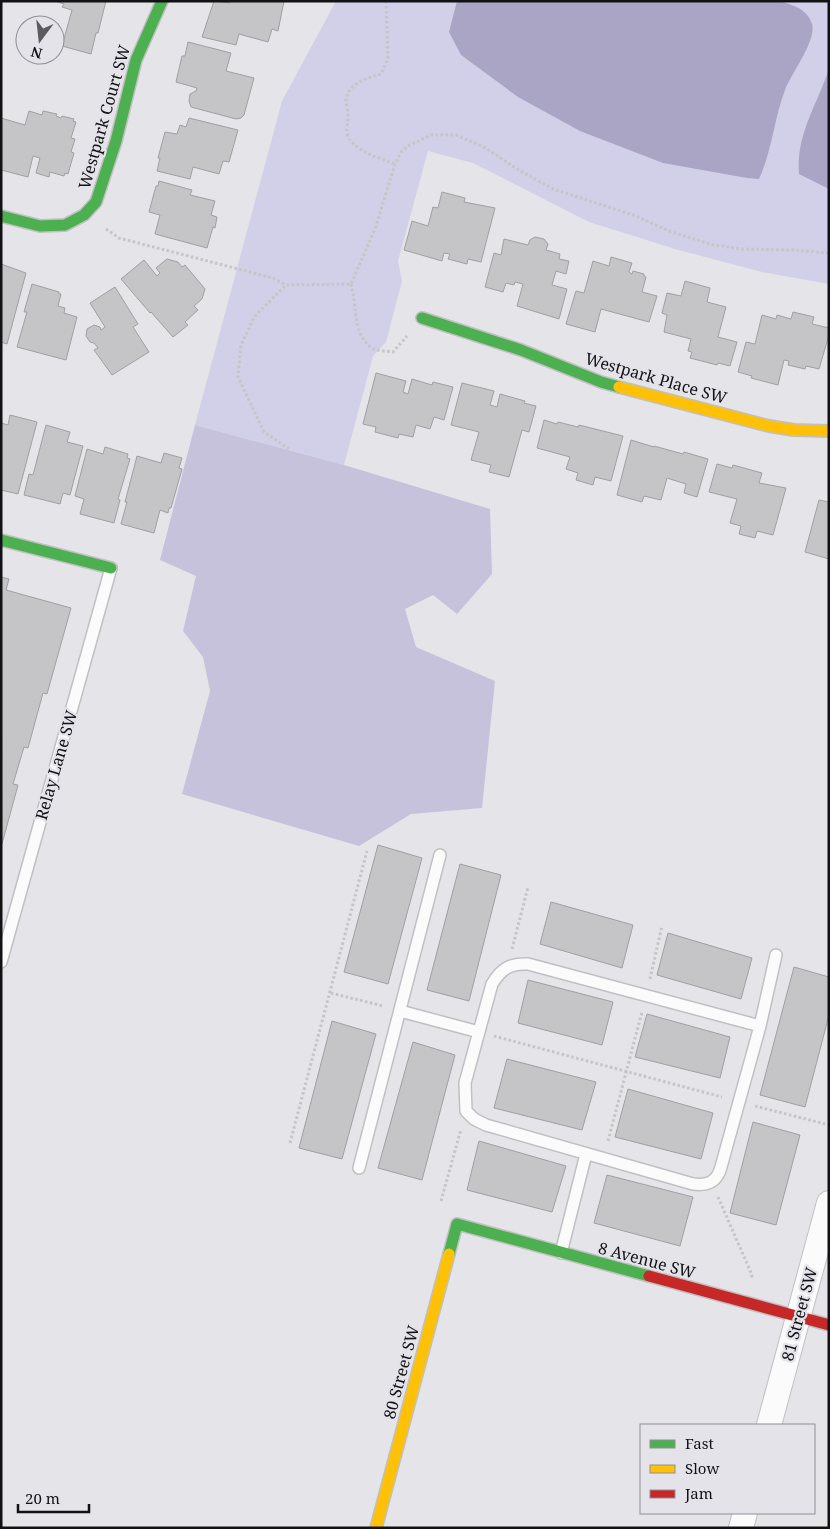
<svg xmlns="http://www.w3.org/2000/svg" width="830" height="1529" viewBox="0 0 830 1529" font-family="'Noto Serif',serif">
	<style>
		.green { fill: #d2cfe8 }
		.forest { fill: #c6c2dc }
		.water { fill: #aaa5c4 }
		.building { fill: #c5c4c7; stroke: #a09fa3 }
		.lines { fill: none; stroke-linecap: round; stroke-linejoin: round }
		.lane-casing { stroke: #c0c0c3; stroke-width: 14 }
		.street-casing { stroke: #c0c0c3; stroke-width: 26 }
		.fast-casing { stroke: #c0c0c3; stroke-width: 14 }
		.slow-casing { stroke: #c0c0c3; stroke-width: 14 }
		.jam-casing { stroke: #c0c0c3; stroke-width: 14 }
		.path { stroke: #c5c5c6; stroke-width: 3; stroke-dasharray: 2.5 2.5; stroke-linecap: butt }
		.lane { stroke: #fbfbfc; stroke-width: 11 }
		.street { stroke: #fbfbfc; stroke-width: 24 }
		.fast { stroke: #4caf50; stroke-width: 11 }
		.slow { stroke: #ffc107; stroke-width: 11 }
		.jam { stroke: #c62828; stroke-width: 11 }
		.labels { text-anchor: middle; stroke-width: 4.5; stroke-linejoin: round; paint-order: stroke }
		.street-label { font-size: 16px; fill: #121214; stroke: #e4e3ea }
	</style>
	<rect width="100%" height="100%" fill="#e5e4e9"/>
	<path class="green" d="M336,1H829V284L762,272L675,249L589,222L473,163L428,151L398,261L402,281L386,342L373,356L344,465L195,425L282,101Z"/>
	<path class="forest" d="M195,425L344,465L490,509L492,574L457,614L433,595L405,609L416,647L495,681L482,808L411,814L359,846L182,794L210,691L203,657L183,631L196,576L160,560Z"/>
	<path class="water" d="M457,1H779C792,5 807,8 812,24C817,40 791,74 785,90C774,119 772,151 759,179L747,178L663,163L580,131L518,97L461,55L449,32Z
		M829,69V189L799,174C796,134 817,105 829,69Z"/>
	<path class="building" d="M106,1L98,33H96L91,54L62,46L72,10L62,7L64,4L55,1Z
		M214,1L230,3V1H284L278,31L272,29L268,42L239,34L236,45L202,37Z
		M188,42L231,53L226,71L254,78L244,115L241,118L236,119L191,107L189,101L190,94L196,91L197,88L176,82L182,56H185Z
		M29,111L42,115L43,111L57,114L56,116L61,118L62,116L74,119L73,121L76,122L71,138L75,139L71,152L74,153L68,174L65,173L64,176L50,172L49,177L36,173L40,158L33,156L28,177L1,170V118L25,125Z
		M189,118L238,130L229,162L223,161L219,174L193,167L190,179L157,171L160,158H158L165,132L177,134L180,125L186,127Z
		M159,181L192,190L190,195L215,201L211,215L217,217L215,228L213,227L207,248L155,234L160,215L149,212L156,186H158Z
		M442,192L465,198L464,202L495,208L481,262L468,259L467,264L448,259L450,254L444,253L442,261L404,250L412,221L428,226L433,207L438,208Z
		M535,237L544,239L548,244L546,250L560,254L559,259L569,261L566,274L556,271L552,285L567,289L559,319L517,306L523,284L515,282L514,285L506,283L503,292L485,287L494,253L501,255L504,239L528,245L530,240Z
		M611,257L632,263L629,272L632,274L633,271L644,274V276L646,277L642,292L657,296L649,322L601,309L595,332L566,324L576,291L584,293L593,261L609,266Z
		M167,259L178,262L182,267L185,265L205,289L202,299L194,306L198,310L185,322L188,325L173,337L151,312L150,313L121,279L144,260L157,276L160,273L156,268Z
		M1,264L26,273L7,344L1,342Z
		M685,281L710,288L707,302L726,307L718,337L737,342L730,366L718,363L717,365L690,358L692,352L688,351L691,339L664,332L667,315L662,313L667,293L681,296Z
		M32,284L59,292V294H61L58,306L65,308L64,313L77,317L66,360L17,347L27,312H24Z
		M115,287L138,324L133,327L149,352L112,375L94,350L98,348L94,343L90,342L86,336L87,329L94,325L100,327L101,330L105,327L90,303Z
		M793,312L814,317L812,324L829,328V335L819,369L806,366L805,369L788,365L789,361L784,360L778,385L751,378L752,376L738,372L746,342L755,344L762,315L776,319L777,315L791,319Z
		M376,373L406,381L403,392L408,394L412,379L432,385L433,382L453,387L444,420L434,417L430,429L416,425L413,437L399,434L398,438L375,432L376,427L363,424Z
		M462,383L494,391L490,405L497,407L500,394L525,401L524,403L536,406L529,432L522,430L509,477L489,472L491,465L471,460L479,432L451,425Z
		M10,415L37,422L18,494L1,490V423L8,425Z
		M544,420L557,424L558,422L578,427L579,425L623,436L611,481L595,477L593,485L576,480L578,473L566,469L570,457L537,448Z
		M46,425L70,432L67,442L83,446L70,495L63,493L60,504L24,495L29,474L33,475Z
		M631,440L654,447V446L683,454L684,452L708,459L697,497L684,493L686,484L667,478L661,500L644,496L642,502L617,495Z
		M105,447L128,454L127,458L130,459L118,499L120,500L114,523L80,514L84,499L75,496L87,449L103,454Z
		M164,453L182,458L179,468L182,469L171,508H169L168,513L160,510L154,533L121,524L127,502H125L137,456L161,463Z
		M717,464L732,468L733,465L762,473L759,483L786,488L773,535L757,531L755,538L739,534L741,526L730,523L737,499L709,492Z
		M819,500L829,502V559L805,552Z
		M1,577L9,579L6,590L71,608L47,694L43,693L28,748L24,747L13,784L18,785L2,844Z
		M378,845L422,858L388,984L344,972Z
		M460,864L501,875L469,1001L427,990Z
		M551,902L633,925L622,968L540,944Z
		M668,933L752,958L741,999L657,975Z
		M794,967L829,977V1015L805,1107L760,1095Z
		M528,980L613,1002L602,1045L518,1023Z
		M647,1014L730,1037L720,1078L635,1057Z
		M332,1021L376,1034L342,1159L299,1148Z
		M413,1042L455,1055L422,1180L378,1168Z
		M507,1059L596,1082L582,1130L494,1108Z
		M628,1089L713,1113L701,1159L615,1137Z
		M753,1122L800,1135L776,1225L730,1213Z
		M479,1141L566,1166L552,1212L467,1190Z
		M607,1175L693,1197L680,1246L594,1223Z"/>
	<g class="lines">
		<defs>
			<path id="lane" d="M1,962L111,568
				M400,1011L479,1032
				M760,1026L528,964C510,963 501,969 492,984L465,1083L466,1111L474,1119L486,1125L693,1184C708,1186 717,1182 721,1167L760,1026L776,955
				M359,1168L440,855
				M561,1253L586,1154"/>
			<path id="street" d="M769,1425L829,1203
				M741,1528L745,1513"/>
			<path id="fast" d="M1,216L40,226L65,225L84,215L96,202L116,141L136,60L162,1
				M422,318L521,350L601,382L619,387
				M1,540L111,568
				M449,1254L457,1224L649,1276"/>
			<path id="slow" d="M619,387L769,426L794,430L829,431
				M376,1528L449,1254"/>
			<path id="jam" d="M649,1276L829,1325"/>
		</defs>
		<use href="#lane" class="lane-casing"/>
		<use href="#street" class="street-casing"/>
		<use href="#fast" class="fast-casing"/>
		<use href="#slow" class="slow-casing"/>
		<use href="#jam" class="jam-casing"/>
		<path class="path" d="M386,1L388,59L381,74C367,78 348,83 346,100C346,106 349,113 348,119C347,126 345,136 351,141C362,154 380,158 395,164
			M106,229L119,238L273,278L286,285
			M351,284C357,303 352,338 374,349C379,351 386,351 393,352L407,336
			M289,449L264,432L238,377L241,345L255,316L286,285L351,284L375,229L395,164L401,152L408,146L431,135H456L484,147L517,169L553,189L636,216L669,231L709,244L741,249L793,250L829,253
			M512,949L528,887
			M650,979L662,926
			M331,993L383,1006
			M494,1036L722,1097
			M755,1106L829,1125
			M608,1141L642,1012
			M290,1143L367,851
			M718,1197L752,1275L751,1279
			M441,1201L461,1129"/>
		<use href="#lane" class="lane"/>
		<use href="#street" class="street"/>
		<use href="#fast" class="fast"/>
		<use href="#slow" class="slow"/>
		<use href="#jam" class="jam"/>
	</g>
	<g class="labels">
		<g class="street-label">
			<text transform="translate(104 117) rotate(-74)" y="6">Westpark Court SW</text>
			<text transform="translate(656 378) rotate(16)" y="6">Westpark Place SW</text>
			<text transform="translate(56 765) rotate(-74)" y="6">Relay Lane SW</text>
			<text transform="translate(647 1260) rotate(15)" y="6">8 Avenue SW</text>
			<text transform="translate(799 1314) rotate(-75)" y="6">81 Street SW</text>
			<text transform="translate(401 1372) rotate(-75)" y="6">80 Street SW</text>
		</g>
	</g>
	<rect width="830" height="1529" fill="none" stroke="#121214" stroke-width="5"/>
	<rect x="640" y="1424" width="175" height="90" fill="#e4e3ea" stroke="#908f94"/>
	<rect x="650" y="1440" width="25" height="8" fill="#4caf50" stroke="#908f94"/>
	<text x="685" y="1449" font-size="15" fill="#121214">Fast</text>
	<rect x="650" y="1465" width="25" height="8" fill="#ffc107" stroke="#908f94"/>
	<text x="685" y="1474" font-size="15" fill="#121214">Slow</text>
	<rect x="650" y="1490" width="25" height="8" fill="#c62828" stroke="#908f94"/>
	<text x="685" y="1499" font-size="15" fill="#121214">Jam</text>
	<g transform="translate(40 40) rotate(195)"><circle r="24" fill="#e4e3ea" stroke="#908f94"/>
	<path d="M0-4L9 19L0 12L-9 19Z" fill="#5c5c5f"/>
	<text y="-8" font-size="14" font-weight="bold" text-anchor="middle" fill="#121214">N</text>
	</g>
	<path d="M18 1504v8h71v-8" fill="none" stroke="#121214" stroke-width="2.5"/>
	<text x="25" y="1504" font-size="15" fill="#121214" stroke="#e4e3ea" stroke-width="4" paint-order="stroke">20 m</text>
</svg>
